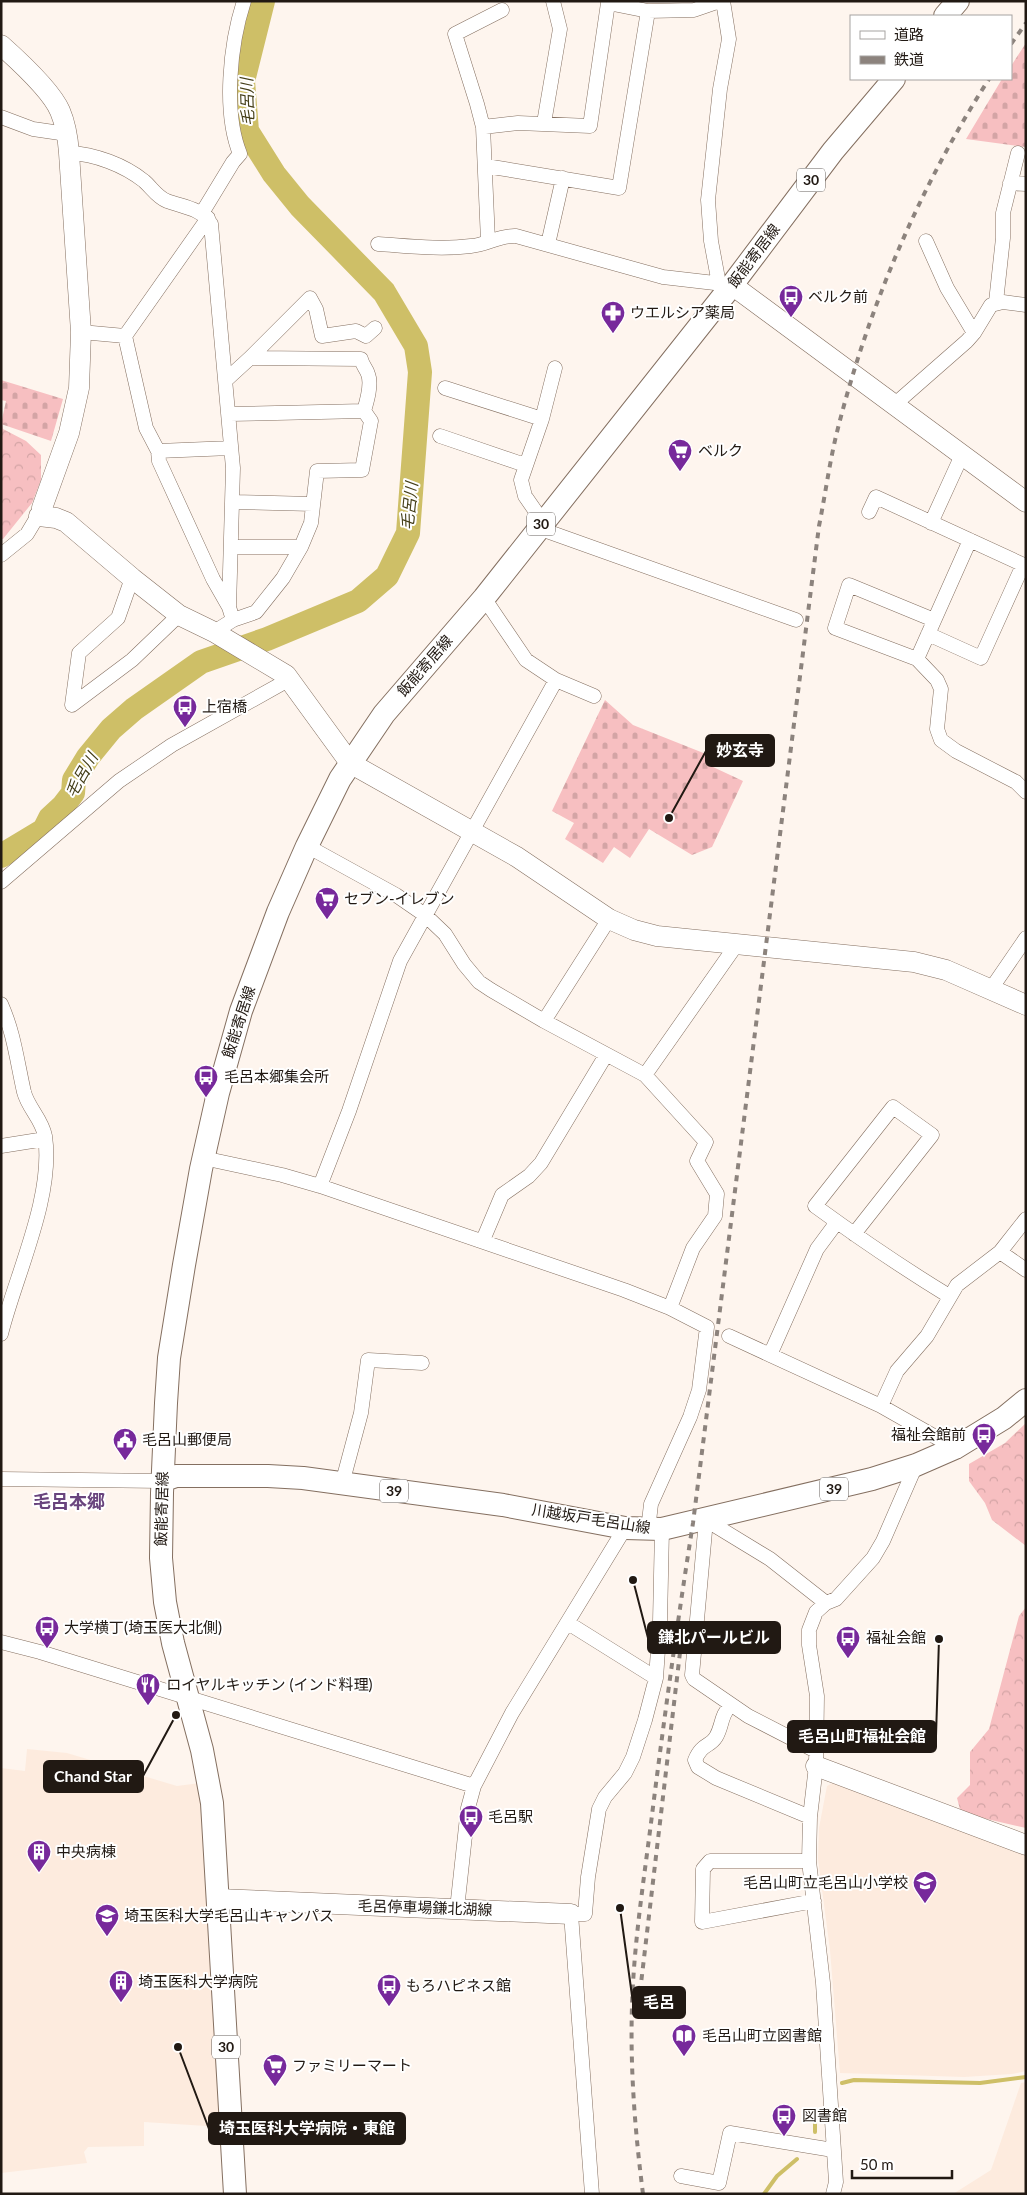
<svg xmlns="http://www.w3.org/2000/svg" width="1027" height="2195" viewBox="0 0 1027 2195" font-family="Lato,'Noto Sans JP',sans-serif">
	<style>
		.built { fill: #fdebde }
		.forest { fill: url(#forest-crowns) }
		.cemetery { fill: url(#cemetery-stones) }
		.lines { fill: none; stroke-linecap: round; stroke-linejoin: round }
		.stream { stroke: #cebf67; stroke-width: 4 }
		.river { stroke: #cebf67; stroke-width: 24 }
		.street-casing { stroke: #846f60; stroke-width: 15 }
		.secondary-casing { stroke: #846f60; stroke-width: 21 }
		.primary-casing { stroke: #846f60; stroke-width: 24 }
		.street { stroke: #fff; stroke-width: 14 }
		.secondary { stroke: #fff; stroke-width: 20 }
		.primary { stroke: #fff; stroke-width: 22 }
		.rail { stroke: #8c837d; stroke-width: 4; stroke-dasharray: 6 6; stroke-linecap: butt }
		.labels { text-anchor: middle; stroke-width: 4; stroke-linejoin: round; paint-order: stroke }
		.shield { fill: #fff; stroke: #645e5a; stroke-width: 1 }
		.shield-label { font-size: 14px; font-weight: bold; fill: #211913 }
		.street-label { font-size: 15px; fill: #211913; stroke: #fff }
		.poi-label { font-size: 15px; fill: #211913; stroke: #fff; text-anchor: start }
		.water-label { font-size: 16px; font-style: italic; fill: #443e18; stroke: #fff }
		.quarter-label { font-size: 18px; font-weight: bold; fill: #69447d; stroke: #fff }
		.leader { fill: none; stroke: #211913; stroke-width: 2 }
		.callout-dot { fill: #211913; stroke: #fff; stroke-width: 2 }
		.callout { fill: #211913; stroke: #211913; stroke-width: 2 }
		.callout-label { font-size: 16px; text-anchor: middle; font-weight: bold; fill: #fff }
	</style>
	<defs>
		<pattern id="forest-crowns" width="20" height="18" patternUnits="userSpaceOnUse" patternTransform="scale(1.25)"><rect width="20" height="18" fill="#f7bfc1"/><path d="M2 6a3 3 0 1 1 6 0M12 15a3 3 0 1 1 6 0" fill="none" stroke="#d3a4a5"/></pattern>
		<pattern id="cemetery-stones" width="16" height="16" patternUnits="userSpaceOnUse" patternTransform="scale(1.25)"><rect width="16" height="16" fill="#f7bfc1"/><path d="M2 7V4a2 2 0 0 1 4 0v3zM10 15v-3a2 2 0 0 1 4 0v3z" fill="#d3a4a5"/></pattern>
	</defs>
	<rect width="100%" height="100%" fill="#fef5ee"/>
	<path class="built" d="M27,1749L67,1753L177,1786L200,1783L222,2127L144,2122V2146L88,2147L84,2152L87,2163L1,2173V1768L25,1771Z
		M834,1782L1026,1855V2071L1012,2074L964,2077L840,2073L830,1950L818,1859L819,1828L827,1786Z
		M1026,2082V2194H953L991,2170L1021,2083Z"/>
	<path class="forest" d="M1,416L3,429L26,441L41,455V480L32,503L3,539H1Z
		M1026,1423V1546L992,1520L985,1503L969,1481V1464L1005,1443Z
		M1026,1607V1828L961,1813L957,1798L970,1785V1752L989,1729L1019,1616Z"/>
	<path class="cemetery" d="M1026,43V147L966,139L1002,79H1011V66Z
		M1,380L63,399L51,441L1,424L6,401L1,400Z
		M605,700L633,725L716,758L713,767L743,781L712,847L692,855L649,829L630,858L614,847L603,863L565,839L574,823L552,811Z"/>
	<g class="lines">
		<path class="stream" d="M842,2083L854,2080L980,2083L1026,2077
			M815,2114V2132
			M764,2194L777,2176L797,2159"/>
		<path class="river" d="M1,856L44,830L50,818L63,806L73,793L74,780L88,757L111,729L134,709L201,662L267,639L358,601L387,576L408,533L420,372L416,346L384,292L300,206L274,174L247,131L243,81L263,1"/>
		<defs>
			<path id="street" d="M1,117L33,129L67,134
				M544,123L560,29L553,1
				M483,127L518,123L590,126L608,3L648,11L694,10L720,1
				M69,153C95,154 124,165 144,181C152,188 157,197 167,201C183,207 201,208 211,224L233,468L229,607L233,620
				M486,166L619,188L648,11
				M1010,183L1026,184
				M202,213L233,162L240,154C223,112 230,44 244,1
				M208,218L125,336L146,428L158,451L159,461L213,579L229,607
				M488,241L483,127L477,104L455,34L502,10
				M926,241L947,288L974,333
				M378,244C408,246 440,250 471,246C487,245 499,235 516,236L663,277L732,285
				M548,244L563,178
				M719,284L711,241L708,200L720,89L729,39L723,1
				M996,302L1003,238V213L1018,153
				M81,332L125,336
				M226,380L250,358
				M445,388L542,419
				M894,405L967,341L974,333L991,305L1003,302L1026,305
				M230,414L364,411
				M440,436L525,465
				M158,451L231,448
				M233,502L313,504
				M869,512L876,497L1026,566
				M543,522L525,496L521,480L542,419L555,368
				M931,523L962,455
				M538,528L796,620
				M232,547H301
				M1,555L27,534L42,509
				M132,578L118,618L79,653L72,705L132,660L179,615
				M484,598L526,660L556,680L594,696
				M934,620L849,585L835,628L917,659L970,540
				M214,632L233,620L256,612L283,578L301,547L311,523L317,471L362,470L371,421L364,411C367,401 372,384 368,374C366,368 362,365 361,359L250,358L310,298L316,309L322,336L356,331L366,336L375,328
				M928,634L981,658L1023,565
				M917,659L937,680L941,689L937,729L941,740L956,751L1016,782L1026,792
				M307,846L396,895L425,915L445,934L464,964L479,982L491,990L544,1021L645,1075L706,1142L697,1161L717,1194L715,1216L693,1248L670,1308
				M1,882L119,781L172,745L290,679
				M991,989L1026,938
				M1,1004C14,1033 17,1061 24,1092C28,1108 42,1119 45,1136C54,1197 16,1274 1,1334
				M544,1021L609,919
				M645,1075L737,944
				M1,1146L45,1139
				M203,1158L282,1175L320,1186L624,1290L670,1308L707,1327L699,1390L690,1417L651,1504L648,1530
				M320,1186L349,1111L400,961L556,680
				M854,1234L932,1135L893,1107L815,1206C859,1238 903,1268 949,1296
				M483,1240L502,1195L529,1176L541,1163L606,1055
				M1000,1252L1026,1270
				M729,1336L881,1406L955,1448
				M770,1355L817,1249L837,1222
				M881,1406L897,1371L927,1336L957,1285L1000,1252L1026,1219
				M1,1479L162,1481
				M342,1484L361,1413L368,1360L422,1363
				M568,1623L656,1678
				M1,1642L40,1652L474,1786
				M731,1705C720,1716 723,1725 716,1737C710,1747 702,1743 695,1760L698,1767L716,1778L810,1817
				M816,1751L748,1716L694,1679L692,1675L706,1520L770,1559L826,1603
				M809,1861H710L703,1869L702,1922L814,1901
				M457,1909L468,1808L474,1786L512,1713L625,1528
				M681,2176L719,2183L730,2133L833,2150
				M592,2194L571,1914H585L588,1877L599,1809L605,1797L625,1773L633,1757L645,1720L656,1678L660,1622L662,1529
				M833,2194L836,2182L823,1983L809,1861L810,1817L816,1766L817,1696L809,1645V1630L816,1612L826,1603L836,1599L873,1558L883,1541L916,1465"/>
			<path id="secondary" d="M1,45C19,61 51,90 60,111C66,125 68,139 69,153L81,332L79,388L69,433L42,508
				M732,285L1026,502
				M39,516L56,518L66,522L132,578L179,615L214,632L286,675L350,763L517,857L609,919L634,930L657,936L914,962L946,970L1026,1005
				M816,1766L1026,1845
				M218,1899L571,1914"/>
			<path id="primary" d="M945,16L958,1
				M162,1481L176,1476H268L303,1478L503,1505L625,1528L662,1529L872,1479L916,1465L955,1448L1004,1418L1026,1400
				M235,2194L212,1803L202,1750L173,1643L165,1602L161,1558L162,1493L166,1403L169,1358L184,1265L201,1169L218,1093L241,1011L278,912L307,846L340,779L384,714L484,598L732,285L833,151L894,79"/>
		</defs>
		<use href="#street" class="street-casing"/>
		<use href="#secondary" class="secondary-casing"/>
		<use href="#primary" class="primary-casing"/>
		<use href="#street" class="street"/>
		<use href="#secondary" class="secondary"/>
		<use href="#primary" class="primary"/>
		<path class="rail" d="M1011,44L1026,23
			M640,1992L683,1627
			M643,2194C635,2131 630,2069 632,2006C634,1939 645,1873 653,1807C665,1712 678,1618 693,1523L819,526C825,496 829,466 836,436C867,310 919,188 989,79"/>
	</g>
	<defs>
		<symbol id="bus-pin" viewBox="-11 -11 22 30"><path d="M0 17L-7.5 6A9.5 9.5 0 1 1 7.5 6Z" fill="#77299b" stroke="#fff"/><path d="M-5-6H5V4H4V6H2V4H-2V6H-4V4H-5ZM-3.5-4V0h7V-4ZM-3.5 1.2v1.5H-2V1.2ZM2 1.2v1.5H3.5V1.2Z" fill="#fff"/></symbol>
		<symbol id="pharmacy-pin" viewBox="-11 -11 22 30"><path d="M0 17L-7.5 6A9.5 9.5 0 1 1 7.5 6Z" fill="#77299b" stroke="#fff"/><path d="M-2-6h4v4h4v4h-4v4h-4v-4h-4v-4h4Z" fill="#fff"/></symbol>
		<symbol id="supermarket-pin" viewBox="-11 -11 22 30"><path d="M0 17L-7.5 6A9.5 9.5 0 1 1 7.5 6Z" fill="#77299b" stroke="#fff"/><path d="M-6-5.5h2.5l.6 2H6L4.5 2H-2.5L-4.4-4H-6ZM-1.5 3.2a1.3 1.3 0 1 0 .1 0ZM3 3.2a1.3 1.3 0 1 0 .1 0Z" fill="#fff"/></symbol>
		<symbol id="civic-pin" viewBox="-11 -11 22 30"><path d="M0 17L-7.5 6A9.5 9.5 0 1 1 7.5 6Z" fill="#77299b" stroke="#fff"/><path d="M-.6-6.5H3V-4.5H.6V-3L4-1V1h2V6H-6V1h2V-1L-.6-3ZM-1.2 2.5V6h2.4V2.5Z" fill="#fff"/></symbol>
		<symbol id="restaurant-pin" viewBox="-11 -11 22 30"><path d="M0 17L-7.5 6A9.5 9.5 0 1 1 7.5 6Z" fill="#77299b" stroke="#fff"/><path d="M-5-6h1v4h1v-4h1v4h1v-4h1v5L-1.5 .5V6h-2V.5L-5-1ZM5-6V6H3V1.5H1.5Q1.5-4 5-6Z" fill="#fff"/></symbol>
		<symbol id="building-pin" viewBox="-11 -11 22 30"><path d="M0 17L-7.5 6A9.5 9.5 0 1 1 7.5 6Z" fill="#77299b" stroke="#fff"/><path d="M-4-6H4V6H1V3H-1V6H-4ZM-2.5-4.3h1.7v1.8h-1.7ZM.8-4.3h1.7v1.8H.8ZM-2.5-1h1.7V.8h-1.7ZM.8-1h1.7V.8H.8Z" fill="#fff"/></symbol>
		<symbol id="school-pin" viewBox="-11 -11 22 30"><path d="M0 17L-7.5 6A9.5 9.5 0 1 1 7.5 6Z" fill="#77299b" stroke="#fff"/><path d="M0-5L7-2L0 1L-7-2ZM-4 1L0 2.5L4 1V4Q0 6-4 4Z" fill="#fff"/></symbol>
		<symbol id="university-pin" viewBox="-11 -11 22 30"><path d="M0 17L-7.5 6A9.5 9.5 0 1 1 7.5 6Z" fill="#77299b" stroke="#fff"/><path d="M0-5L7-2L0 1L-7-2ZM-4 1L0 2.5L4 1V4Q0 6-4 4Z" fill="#fff"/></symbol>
		<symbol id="library-pin" viewBox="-11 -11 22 30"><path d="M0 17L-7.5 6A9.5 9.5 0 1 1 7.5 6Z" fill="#77299b" stroke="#fff"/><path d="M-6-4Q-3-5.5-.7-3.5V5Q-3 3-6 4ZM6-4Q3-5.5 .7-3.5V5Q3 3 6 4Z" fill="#fff"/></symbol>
	</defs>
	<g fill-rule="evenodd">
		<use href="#bus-pin" x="777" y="283" width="28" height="38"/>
		<use href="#pharmacy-pin" x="599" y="299" width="28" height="38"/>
		<use href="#supermarket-pin" x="666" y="437" width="28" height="38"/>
		<use href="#bus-pin" x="171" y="693" width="28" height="38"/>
		<use href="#supermarket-pin" x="313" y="885" width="28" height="38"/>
		<use href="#bus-pin" x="192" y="1063" width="28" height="38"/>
		<use href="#bus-pin" x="970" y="1421" width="28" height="38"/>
		<use href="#civic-pin" x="111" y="1426" width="28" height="38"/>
		<use href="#bus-pin" x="33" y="1614" width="28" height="38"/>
		<use href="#bus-pin" x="834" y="1624" width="28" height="38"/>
		<use href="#restaurant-pin" x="134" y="1671" width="28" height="38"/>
		<use href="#bus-pin" x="457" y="1803" width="28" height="38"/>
		<use href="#building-pin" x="25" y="1838" width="28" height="38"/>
		<use href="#school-pin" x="911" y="1869" width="28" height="38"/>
		<use href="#university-pin" x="93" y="1902" width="28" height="38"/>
		<use href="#building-pin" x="107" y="1968" width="28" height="38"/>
		<use href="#bus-pin" x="375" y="1972" width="28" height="38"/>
		<use href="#library-pin" x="670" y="2022" width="28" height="38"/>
		<use href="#supermarket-pin" x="261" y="2052" width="28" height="38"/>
		<use href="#bus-pin" x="770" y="2102" width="28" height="38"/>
	</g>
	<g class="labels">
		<g class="shield">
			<rect x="797" y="168.5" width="28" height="23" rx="4"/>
			<rect x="527" y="512.5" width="28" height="23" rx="4"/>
			<rect x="820" y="1477.5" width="28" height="23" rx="4"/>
			<rect x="380" y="1479.5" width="28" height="23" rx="4"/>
			<rect x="212" y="2035.5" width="28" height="23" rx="4"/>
		</g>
		<g class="shield-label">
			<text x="811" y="185">30</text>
			<text x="541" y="529">30</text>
			<text x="834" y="1494">39</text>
			<text x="394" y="1496">39</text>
			<text x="226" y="2052">30</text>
		</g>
		<g class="street-label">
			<text transform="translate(754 256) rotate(-53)" y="5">飯能寄居線</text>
			<text transform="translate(425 666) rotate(-49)" y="5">飯能寄居線</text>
			<text transform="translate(239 1022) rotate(-72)" y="5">飯能寄居線</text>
			<text transform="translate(162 1509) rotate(-89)" y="5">飯能寄居線</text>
			<text transform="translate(591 1519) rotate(9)" y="5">川越坂戸毛呂山線</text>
			<text transform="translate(425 1908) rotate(2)" y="5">毛呂停車場鎌北湖線</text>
		</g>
		<g class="poi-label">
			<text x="808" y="302">ベルク前</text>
			<text x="630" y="318">ウエルシア薬局</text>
			<text x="698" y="456">ベルク</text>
			<text x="202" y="712">上宿橋</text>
			<text x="344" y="904">セブン-イレブン</text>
			<text x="224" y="1082">毛呂本郷集会所</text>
			<text x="966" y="1440" text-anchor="end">福祉会館前</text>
			<text x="142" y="1445">毛呂山郵便局</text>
			<text x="64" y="1633">大学横丁(埼玉医大北側)</text>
			<text x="866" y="1643">福祉会館</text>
			<text x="166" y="1690">ロイヤルキッチン (インド料理)</text>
			<text x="488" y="1822">毛呂駅</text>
			<text x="56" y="1857">中央病棟</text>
			<text x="908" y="1888" text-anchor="end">毛呂山町立毛呂山小学校</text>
			<text x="124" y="1921">埼玉医科大学毛呂山キャンパス</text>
			<text x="138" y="1987">埼玉医科大学病院</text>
			<text x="406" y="1991">もろハピネス館</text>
			<text x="702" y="2041">毛呂山町立図書館</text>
			<text x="292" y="2071">ファミリーマート</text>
			<text x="802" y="2121">図書館</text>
		</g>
		<g class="water-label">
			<text transform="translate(247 102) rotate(-92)" y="6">毛呂川</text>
			<text transform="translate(409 506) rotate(-84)" y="6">毛呂川</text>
			<text transform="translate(81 775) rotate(-60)" y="6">毛呂川</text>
		</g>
		<g class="quarter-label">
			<text x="69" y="1508">毛呂本郷</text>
		</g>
	</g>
	<path class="leader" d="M669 818L706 751M633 1580L648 1638M939 1639L936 1736M176 1715L143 1776M620 1908L633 2003M178 2047L209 2129"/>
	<g class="callout-dot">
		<circle cx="669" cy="818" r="5"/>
		<circle cx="633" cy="1580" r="5"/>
		<circle cx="939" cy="1639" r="5"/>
		<circle cx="176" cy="1715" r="5"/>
		<circle cx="620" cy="1908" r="5"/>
		<circle cx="178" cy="2047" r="5"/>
	</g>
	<g class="callout">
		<rect x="706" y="735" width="68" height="31" rx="5"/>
		<rect x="648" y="1622" width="132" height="31" rx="5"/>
		<rect x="788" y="1721" width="148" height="31" rx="5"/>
		<rect x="44" y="1761" width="99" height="31" rx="5"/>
		<rect x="633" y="1987" width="52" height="31" rx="5"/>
		<rect x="209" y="2113" width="196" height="31" rx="5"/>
	</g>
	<g class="callout-label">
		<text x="740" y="756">妙玄寺</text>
		<text x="714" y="1643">鎌北パールビル</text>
		<text x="862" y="1742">毛呂山町福祉会館</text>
		<text x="93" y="1782">Chand Star</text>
		<text x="659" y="2008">毛呂</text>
		<text x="307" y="2134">埼玉医科大学病院・東館</text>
	</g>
	<rect width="1027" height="2195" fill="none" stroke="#211913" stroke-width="5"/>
	<rect x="850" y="15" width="162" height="65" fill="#ffffff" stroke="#a6a3a1"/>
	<rect x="860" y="31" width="25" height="8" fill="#ffffff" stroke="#a6a3a1"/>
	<text x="894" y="40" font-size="15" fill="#211913">道路</text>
	<rect x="860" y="56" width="25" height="8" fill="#8c837d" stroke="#a6a3a1"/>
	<text x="894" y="65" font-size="15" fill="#211913">鉄道</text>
	<path d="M852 2170v8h100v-8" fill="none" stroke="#211913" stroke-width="2.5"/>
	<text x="860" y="2170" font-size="15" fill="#211913" stroke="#ffffff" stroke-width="4" paint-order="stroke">50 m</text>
</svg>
